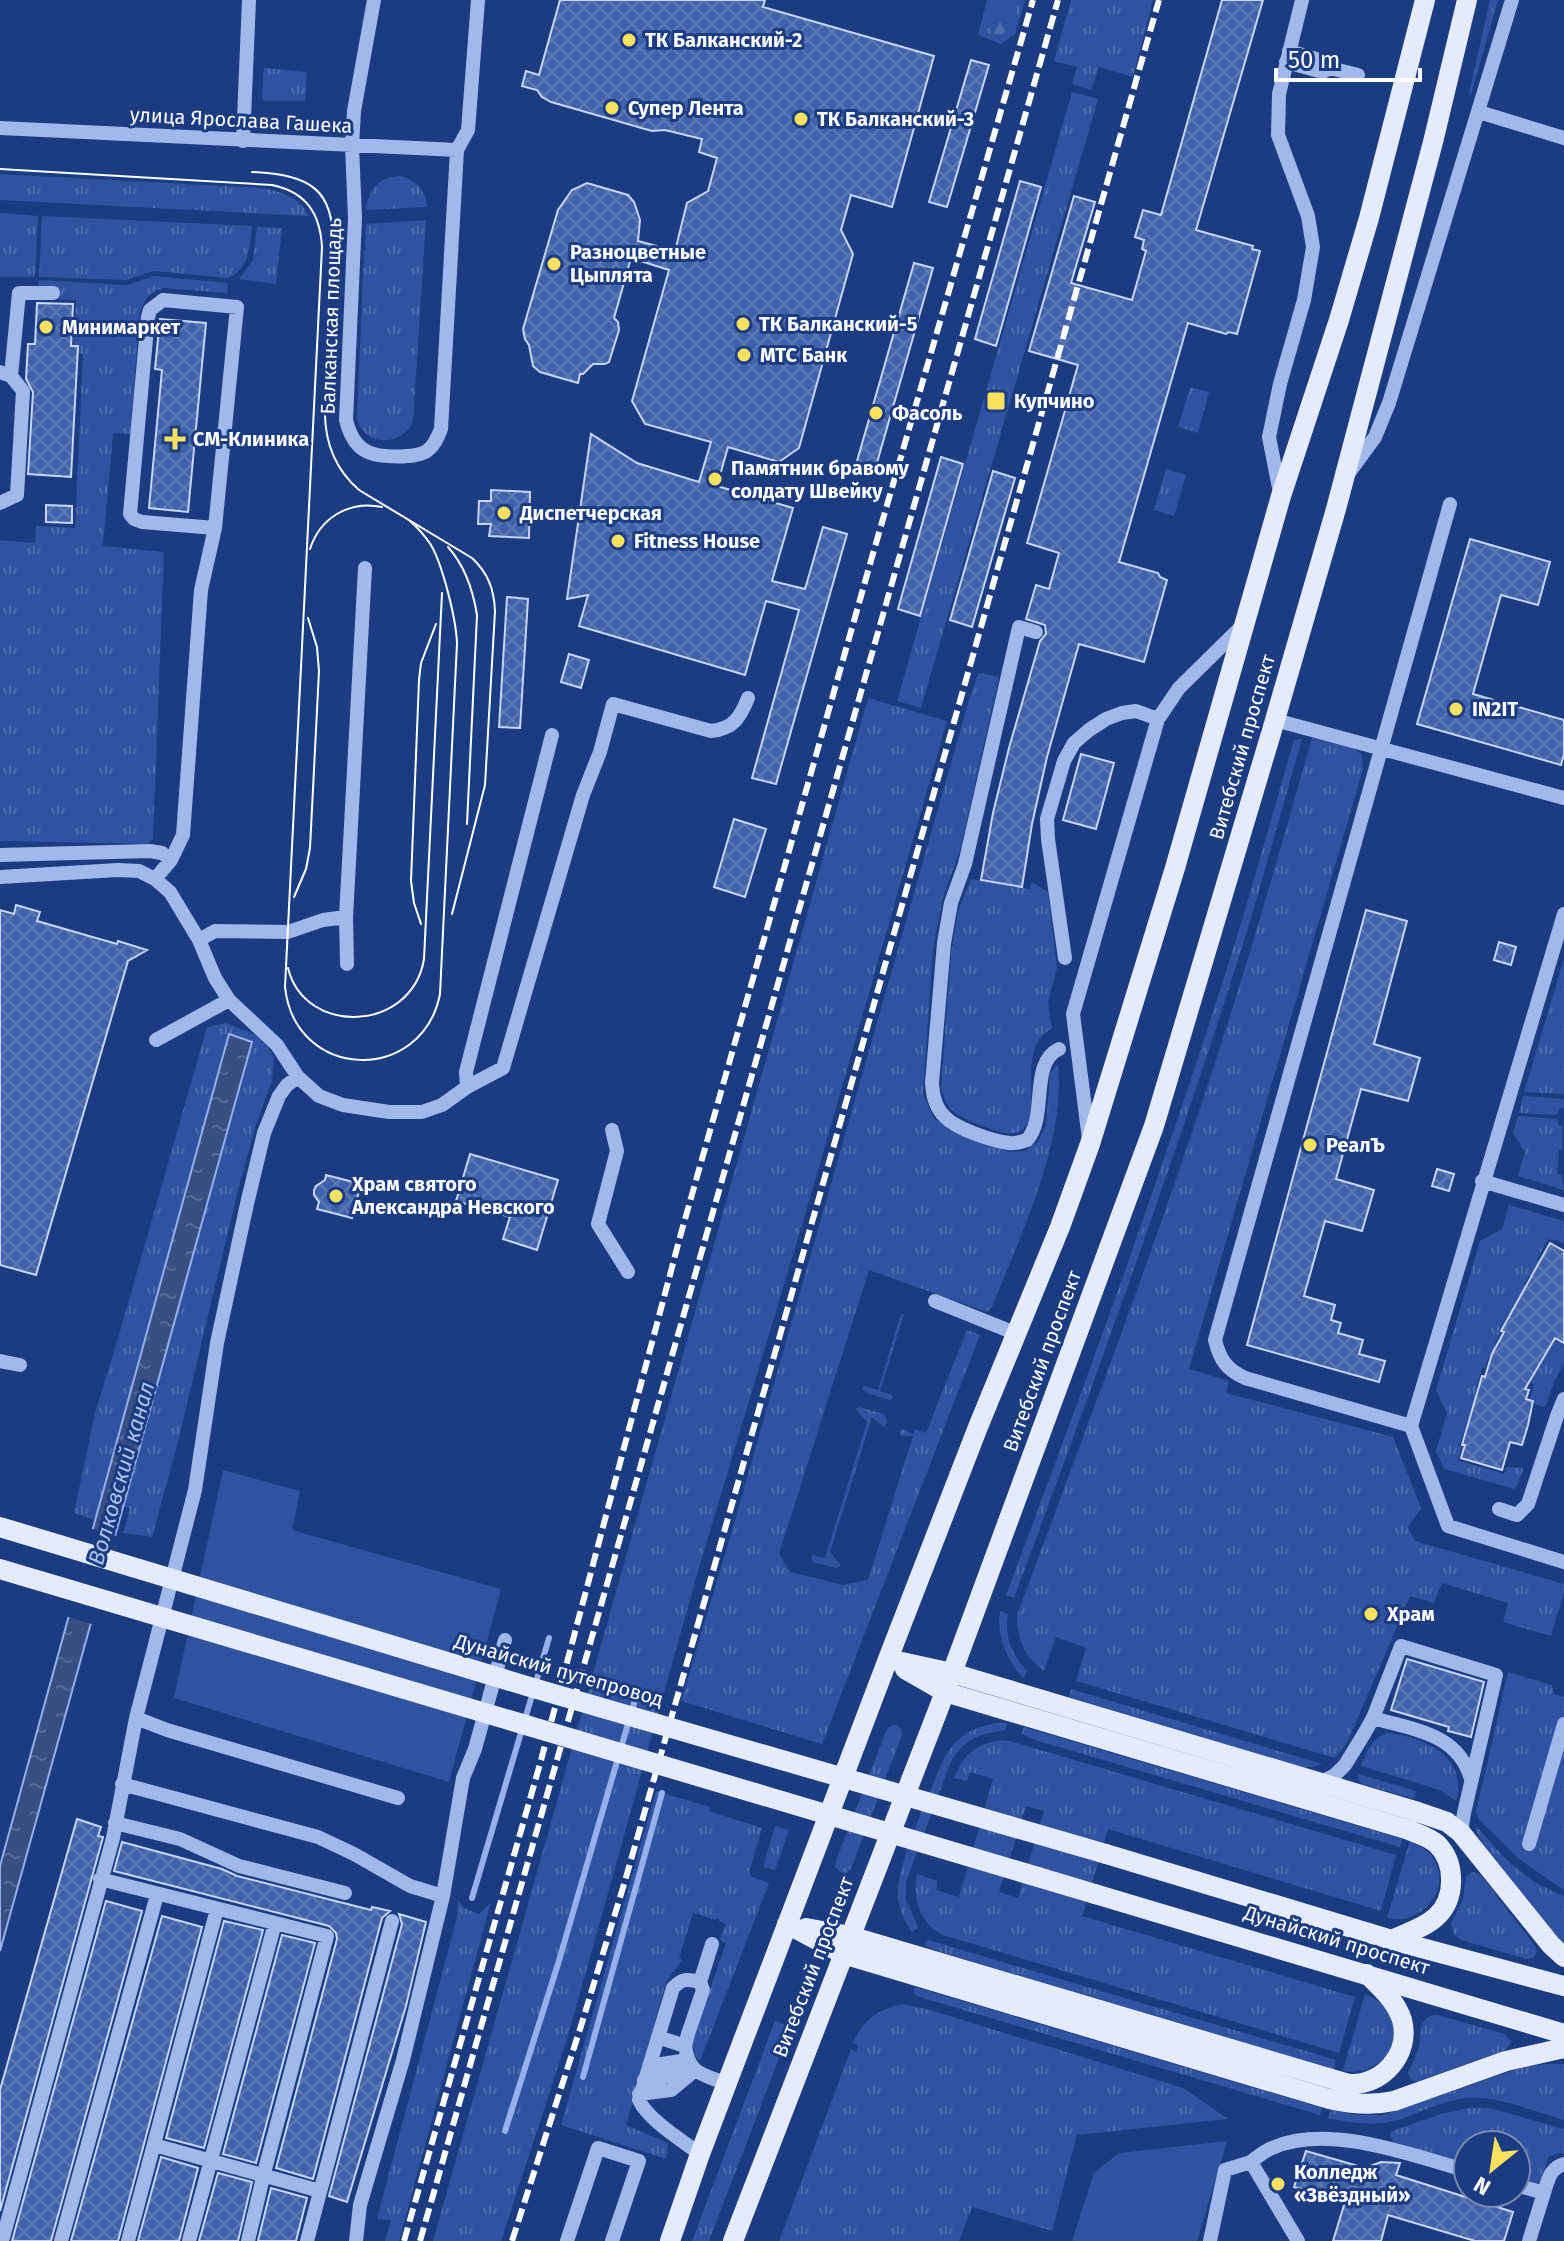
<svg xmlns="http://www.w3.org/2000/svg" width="1564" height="2241" viewBox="0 0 1564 2241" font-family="'Fira Sans',sans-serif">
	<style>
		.grass { fill: url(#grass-tufts); fill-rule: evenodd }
		.forest { fill: url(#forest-firs) }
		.park { fill: #2f53a0 }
		.water { fill: url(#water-ripples); stroke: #94b1ec; stroke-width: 2 }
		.pier { fill: #1c3c81 }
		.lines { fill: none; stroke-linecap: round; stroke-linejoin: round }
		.stream { stroke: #94b1ec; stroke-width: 6 }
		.building { fill: url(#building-cross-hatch); stroke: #c5d5f7; stroke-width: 2 }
		.minor { stroke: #a1b8ea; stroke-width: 14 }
		.major { stroke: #e4ebfe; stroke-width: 20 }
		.tram { stroke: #fff; stroke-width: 2 }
		.rail { stroke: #fff; stroke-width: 6; stroke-dasharray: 14 6; stroke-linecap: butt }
		.major-bridge { stroke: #e4ebfe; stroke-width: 20 }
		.poi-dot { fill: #fae15e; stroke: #1c3c81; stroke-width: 3 }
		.labels { text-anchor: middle; stroke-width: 6; stroke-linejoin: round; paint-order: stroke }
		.poi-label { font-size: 20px; font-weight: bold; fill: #fff; stroke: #1c3c81; text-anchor: start }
		.street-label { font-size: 20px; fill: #fff; stroke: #1c3c81 }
		.water-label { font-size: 22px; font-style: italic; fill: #acc3f1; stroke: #1c3c81 }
	</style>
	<defs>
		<pattern id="grass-tufts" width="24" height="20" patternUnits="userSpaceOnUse" patternTransform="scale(2)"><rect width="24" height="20" fill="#2f53a0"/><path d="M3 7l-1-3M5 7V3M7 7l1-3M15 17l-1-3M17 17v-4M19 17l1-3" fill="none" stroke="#4e6dae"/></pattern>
		<pattern id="forest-firs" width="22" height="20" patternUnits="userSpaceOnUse" patternTransform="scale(2)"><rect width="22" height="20" fill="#2f53a0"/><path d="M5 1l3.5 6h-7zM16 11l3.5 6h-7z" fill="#4e6dae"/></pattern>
		<pattern id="water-ripples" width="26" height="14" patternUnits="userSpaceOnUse" patternTransform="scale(2)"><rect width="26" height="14" fill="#374f83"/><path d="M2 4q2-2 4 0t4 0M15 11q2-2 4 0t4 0" fill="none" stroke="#556996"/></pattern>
		<pattern id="building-cross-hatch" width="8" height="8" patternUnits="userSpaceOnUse" patternTransform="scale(2)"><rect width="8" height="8" fill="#4062a9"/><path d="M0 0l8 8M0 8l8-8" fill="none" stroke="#5d7ab6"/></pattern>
	</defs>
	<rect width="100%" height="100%" fill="#1c3c81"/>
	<path class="grass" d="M987,0H1025L1015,34L1001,44L978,35Z
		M1071,0H1153L1133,77L1099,67L1091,90L1072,84L1077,67L1054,61Z
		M1490,0H1498L1471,95L1469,94Z
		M264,68L307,72L305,101H264L262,97Z
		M1072,92L1098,99L921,708L897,701Z
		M0,174L260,188C281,191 299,196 309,216L0,200Z
		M399,176C415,179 426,190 427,207L366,210C369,189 377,178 399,176Z
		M0,213L38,216L35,277H0Z
		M42,216L252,226C249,247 250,269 228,278L154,271L126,280L39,277Z
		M426,220L413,422C400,448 362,446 357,417L364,250L367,248L365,247L366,224Z
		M257,227L282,228L276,284L239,279L253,260Z
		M154,276L228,283L227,293L163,288C150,292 144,299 140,312L130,434L113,433L103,546L164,552L153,839L148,844L0,841V540L35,543L36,526L75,528L83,354L72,353L76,300L55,299L39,288V280L127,285Z
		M1190,387L1209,392L1198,433L1178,427Z
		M1166,469L1186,475L1174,516L1154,510Z
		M981,673L999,677L960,851L943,897L933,949L923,1094L933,1117L950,1131L1010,1152L1025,1151L1038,1141L1046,1126L1050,1073L1058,1064C1066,1143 1021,1234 992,1307L987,1312L869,1270L779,1554L790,1572L842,1585L868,1580L913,1436H900V1431L902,1429L913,1434L915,1429L926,1433L967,1330L980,1335L822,1744L681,1701L729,1541L970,697L978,674Z
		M868,698L947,721L816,1178L698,1571L568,2036L501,2241H433Z
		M1312,738L1352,747L1362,755L1363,769L1189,1369L1229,1381L1226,1393L1393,1437L1421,1508L1408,1527L1415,1541L1564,1584V1592L1551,1636L1503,1622L1508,1603L1442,1583L1434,1603L1410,1596L1347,1743L1335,1758L1076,1681L1086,1648L1056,1637L1044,1671C1024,1656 1017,1640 1017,1615C1094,1407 1174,1199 1239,987C1265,905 1288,821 1312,738Z
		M1302,739C1278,822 1256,906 1229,988C1163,1193 1089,1396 1014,1598L1006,1595C1082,1393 1156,1190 1222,984C1248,904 1270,822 1294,740Z
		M971,879L1030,889L1032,882L1048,892L1057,968L1048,1002L1052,1029C1004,1050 1066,1158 988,1128C979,1124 969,1121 960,1116C947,1109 944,1100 941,1086L951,954L958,911Z
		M1564,959V1094L1524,1092Z
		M226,1023L256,1035L268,1047L274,1057L272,1080L255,1128L237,1194L178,1442L152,1537L123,1533L130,1509L123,1506L252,1041L229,1035L95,1520L74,1513L95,1413L118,1338L207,1027Z
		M1523,1096L1564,1099V1108H1560L1557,1115L1519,1113Z
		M1518,1116L1557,1119L1559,1126H1563L1562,1150H1559L1557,1174L1562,1175L1564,1190L1518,1176L1525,1152L1513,1133Z
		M1509,1205L1564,1221V1244L1555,1239L1554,1241L1548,1239L1537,1260L1540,1262L1531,1277L1529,1276L1524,1284L1526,1286L1511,1313H1509L1498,1332L1500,1334L1495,1343L1497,1345L1491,1358H1488L1485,1368H1482L1476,1388L1479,1389L1459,1446L1462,1447L1458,1460L1504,1474L1507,1467L1522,1468L1523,1471L1515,1489L1444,1469L1436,1451L1447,1413L1436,1390L1480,1241L1502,1229Z
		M901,1314H904L880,1391L892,1395L893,1398L890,1400L867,1393L862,1389L864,1386L878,1390Z
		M1553,1340L1564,1343V1363L1555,1380L1545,1407L1534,1404L1535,1401L1530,1398L1534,1385L1531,1383L1539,1364H1541Z
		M859,1407L884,1414L887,1420L885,1428L872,1417L830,1552L841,1566L836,1568L813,1562L811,1557L813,1555L825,1558L867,1422L856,1409Z
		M1000,1611L1008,1614C1004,1637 1012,1655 1027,1671L1023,1678C1006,1658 997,1638 1000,1611Z
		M1508,1672L1552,1685L1554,1694L1564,1697V1890L1519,1859L1479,1819L1476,1812Z
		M1071,1689L1322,1764L1313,1767H1302L1069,1697Z
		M996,1723H1007L1005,1730C978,1735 964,1738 950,1764L906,1882V1900L918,1927L912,1932C905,1922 899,1910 898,1898C895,1867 930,1794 942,1762C954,1738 970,1728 996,1723Z
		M896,1725L901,1728L902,1735L851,1869L846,1873L840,1872L835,1867L836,1861L887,1729L890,1726Z
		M1024,1727L1402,1839L1400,1847L1035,1740L1022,1734Z
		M1388,1733C1424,1737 1469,1757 1456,1801L1440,1790L1361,1766C1367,1751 1371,1738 1388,1733Z
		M1001,1740L1010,1741L1396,1855L1381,1911L1108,1829L1082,1916L1355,1997L1339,2053L943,1935C919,1922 913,1899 917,1874L937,1881L936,1890L959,1897L993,1779L970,1772L967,1781L954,1778C964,1754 976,1744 1001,1740ZM1026,1806L1044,1811L1018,1898L999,1892Z
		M1358,1774L1416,1791L1414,1799L1362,1784L1359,1781Z
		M656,1791L710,1807L709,1811L762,1828L749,1872L752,1877L769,1883L700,2061L696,2057L692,2044L726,1943L720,1940L726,1924L719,1921V1919L717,1918L716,1920L693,1913L679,1958L682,1960L666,1982L626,2125L668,2143L666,2159L561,2125Z
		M1475,1824C1504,1858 1521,1879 1564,1896V1947L1483,1843L1477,1833Z
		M775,1826L789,1830L775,1870L763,1867Z
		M1410,1841C1417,1845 1425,1848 1431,1855C1455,1886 1423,1927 1387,1918Z
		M1472,1872L1480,1874L1535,1946L1537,1951L1533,1958L1526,1959L1461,1940L1454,1935L1451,1923L1463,1899L1466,1877Z
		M458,1901L464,1908L479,1914L491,1902L399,2241H385L391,2220L377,2219L457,1917Z
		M928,1940L1336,2060L1334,2069L934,1950L924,1945Z
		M915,1987L1322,2108L1320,2115L916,1996L914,1992Z
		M1365,1994C1414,2014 1396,2079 1343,2071Z
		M903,2004L930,2010L1183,2088L1228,2119L1077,2135L1052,2231L972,2207L959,2241H779L851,2049L856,2052L858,2046L853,2043C863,2019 879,2009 903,2004Z
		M1437,2015L1505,2034L1510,2040C1511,2047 1506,2049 1501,2052L1418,2081H1412L1408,2073L1418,2051L1422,2023L1429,2016Z
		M775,2021L791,2027L709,2241H692Z
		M1545,2064H1564V2120C1533,2111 1500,2096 1467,2098C1438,2100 1412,2119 1384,2123C1365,2125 1347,2122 1328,2118L1331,2110L1358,2115H1383L1523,2067Z
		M1470,2108H1490L1564,2129V2154L1560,2153L1549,2156L1539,2186L1516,2179V2145H1468V2164L1394,2142L1390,2136L1392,2131L1441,2114Z"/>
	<path class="forest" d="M992,0H1019C1014,16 1013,37 992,35L987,22Z"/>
	<path class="park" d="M223,1470L300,1491L292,1530L501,1589L449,1782L174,1698Z
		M1227,2141L1197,2241H1072L1094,2173L1119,2153Z"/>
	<path class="water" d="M229,1034L252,1042L0,1951V1866Z"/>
	<path class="pier" d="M89,1528L119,1537L95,1625L65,1616Z"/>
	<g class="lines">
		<path class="stream" d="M472,1898L549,1638
			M583,2077L662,1793
			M505,2131L558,1964L637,1693"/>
	</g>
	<path class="building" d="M560,0H765L763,7L934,56L892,207L851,195L841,230L853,254L799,448L779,462L728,447L717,486L793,508L772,581L805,589L823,527L847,534L776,784L752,778L799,610L766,601L745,675L579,626L588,595L567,599L591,434L637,463L699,482L711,442L645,424L632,401L669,270L631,258L614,318L618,322L619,330L609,362L605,364H593L583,374H580L578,383L540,372L533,366L529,345L525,339L523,329L558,210L572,190L587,183L628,195L634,202L640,220L638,241L675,251L687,203L708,191L717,158L699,152L702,139L665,130L652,131L551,102L542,97L537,90L522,86L526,71L539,75Z
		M1222,0H1263L1196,230L1253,246L1252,249L1260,251L1237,334L1229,332L1226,334L1188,323L1130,524L1119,562L1158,573L1160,577L1167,580L1144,662L1079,644L1047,757L1032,824L1022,887L981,880L993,813L1009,748L1040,641L1046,634L1045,625L1026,619L1036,585L1049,589L1059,553L1027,543L1078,365L1029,351L1074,196L1095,202L1071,283L1132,300L1146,251L1142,249L1144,240L1135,237L1143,210L1161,215Z
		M971,60L989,65L947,207L929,202Z
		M1020,181L1041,187L996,346L975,339Z
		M914,263L933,268L874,473L855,468Z
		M37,303L73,304L71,346H78L71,477L28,474L33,392L26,379L28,344H35Z
		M160,319L206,323L188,512L149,508L162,370L155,369Z
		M941,457L963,464L920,616L898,609Z
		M993,471L1015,478L972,627L950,620Z
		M491,490L530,492L529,538L489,536L491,524H478L479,501H491Z
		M46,505L72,506V523L46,522Z
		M1470,539L1550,562L1538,605L1501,595L1473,694L1564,720V754L1561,765L1417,724Z
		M507,597L528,599L520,728L499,727Z
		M569,654L589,660L581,688L561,682Z
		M1081,754L1114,763L1096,829L1063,820Z
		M734,819L766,829L745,897L714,887Z
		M16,905L40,912L37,921L117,944L118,941L147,950L128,961L36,1275L0,1265V910L14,914Z
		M1366,910L1407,921L1374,1044L1420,1058L1408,1101L1361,1089L1336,1179L1374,1190L1362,1231L1325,1221L1304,1296L1335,1305L1331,1320L1341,1323L1338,1333L1363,1340L1359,1354L1385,1361L1379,1382L1247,1345Z
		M1499,942L1516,947L1511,965L1494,960Z
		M470,1154L558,1180L537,1250L503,1239L510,1217L456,1201Z
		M1437,1169L1454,1174L1449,1191L1432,1186Z
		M326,1175L361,1184L352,1218L317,1209L319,1202L314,1195V1190L316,1186L325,1180Z
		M1550,1243L1564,1251V1343L1555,1338L1525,1389L1529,1390L1526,1399L1533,1401L1528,1425L1522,1445L1510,1442L1502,1470L1461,1458L1465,1445H1462L1482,1376L1485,1377L1492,1354L1504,1332L1501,1331Z
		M1407,1659L1484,1682L1471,1737L1448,1731L1449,1727L1391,1710Z
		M77,1819L101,1827L98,1836L103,1837L0,2211V2090Z
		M122,1842L222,1869L237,1876L371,1910L372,1907L390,1911L382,1918L313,2179L276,2168L337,1939L336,1933L329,1926L114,1871Z
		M106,1901L142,1911L51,2241H12Z
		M399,1914L426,1922L406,2006L347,2202L329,2196L402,1924Z
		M162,1916L202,1927L118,2241H71Z
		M224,1921L263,1930L204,2148L166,2138Z
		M282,1935L315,1943L256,2163L223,2154Z
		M1306,2151L1365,2168L1381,2162L1400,2163L1396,2175L1513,2212L1504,2241H1475L1388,2215L1381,2241H1333L1345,2202L1294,2187Z
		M161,2157L198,2168L179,2241H138Z
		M218,2173L252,2182L238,2241H199Z
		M271,2188L307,2198L296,2241H258Z"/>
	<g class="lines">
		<path class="minor" d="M374,0L354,111L352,146L355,218L346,420C349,432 354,445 366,451C378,458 417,459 428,450C435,445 438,436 441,429L457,150L468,130L478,0
			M1289,51L1323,61L1330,68
			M1286,62L1323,72L1330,68L1358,75
			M1479,112L1564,138
			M0,128L457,150
			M243,141L249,0
			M0,372L11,376L23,391L17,495L0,503
			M11,376L19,293H53
			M1348,474L1375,437L1389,403L1512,0
			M1280,493L1269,437L1280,384L1304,300L1313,247L1308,216L1278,135L1279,94L1302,0
			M1036,632L1019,627L965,864L951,903L944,943L932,1083C933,1096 935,1107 945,1117C956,1129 993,1141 1009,1143C1015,1144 1021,1142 1027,1140C1048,1117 1029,1063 1059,1049
			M1275,720L1564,798
			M0,855L150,851L162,853L171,860
			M0,877L118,870L139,871L155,879L170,892L199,940L215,978L229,1000L277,1045L298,1077L319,1096L343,1105L389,1112H422L442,1105L467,1087L503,1068L583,795L600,752L613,704L711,731C733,729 740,718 748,698
			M155,879L171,860L183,835L201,590L215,528L237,307L163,300L150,310L148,317L130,514L134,519L142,522L215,528
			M1564,914L1411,1426L1448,1526L1564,1562
			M199,940L215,931L288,932L323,920L346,917
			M1065,958L1048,839L1047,819L1064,761L1074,743L1089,730L1106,719L1122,713L1136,711L1158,719
			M347,964L346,917L365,568
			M156,1040L229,1000
			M467,1087L466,1072L552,735
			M612,1130L617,1151L598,1224L628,1272
			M1089,1139L1073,1014L1158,719L1179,688L1242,626
			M1482,1181L1564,1205
			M935,1301L1017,1334
			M0,1361L20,1365
			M1411,1426L1245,1378C1226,1369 1220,1360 1215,1340L1450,504
			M1499,1509L1517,1515L1528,1504L1557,1416L1564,1399
			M136,1718L167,1730L398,1798
			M1373,1718C1414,1730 1458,1733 1471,1779
			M1320,1783L1335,1775L1345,1765L1364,1734L1373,1718L1401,1646L1496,1675L1464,1813L1461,1833
			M122,1784L318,1837L354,1854L410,1886L443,1896
			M115,1823L180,1839L239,1866L345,1893
			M1529,1844L1564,1724
			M100,1879L327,1936L264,2173L248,2241
			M700,1982L712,1944
			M658,2037L685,2046C689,2075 703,2074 727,2084
			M685,2046L688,2034L703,1990L700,1982C688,1979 682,1978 673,1988L639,2100C648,2120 683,2141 700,2154
			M649,2066L687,2060
			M644,2080L690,2072
			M639,2094L671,2090L694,2071
			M154,2145L320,2191
			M1251,2162C1257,2157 1265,2151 1272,2148C1329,2123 1411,2155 1468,2171
			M1516,2185L1544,2193L1529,2241
			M1544,2193C1548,2180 1550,2168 1564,2164
			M2,2241L113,1838L136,1718L195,1490L217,1343L247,1204L264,1133L279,1096L287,1085L298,1077
			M61,2241L157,1895
			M128,2241L217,1909
			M189,2241L275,1923
			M307,2241L392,1921
			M356,2241L360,2205L403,2060L443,1896L463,1778L475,1749L505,1640
			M567,2241L598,2148L639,2161L612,2241
			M1210,2241L1225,2170L1251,2162L1298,2241"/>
		<path class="major" d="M888,1659L952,1673L1415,1811L1447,1822L1461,1833L1551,1945L1564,1957
			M905,1669L945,1692L1409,1830C1418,1834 1429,1837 1437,1844C1456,1863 1456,1899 1436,1917C1424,1928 1406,1933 1392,1940
			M1106,1854L1392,1940L1564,1986
			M1095,1894L1564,2034
			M787,1924L843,1954L1329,2099C1351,2104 1371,2106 1394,2101L1506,2061L1564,2048
			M806,1928L850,1936L1349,2084C1382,2086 1411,2054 1402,2020C1396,2001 1381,1988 1367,1974
			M670,2241L700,2154L888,1659L978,1427L1060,1227L1090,1144L1175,868L1281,496L1339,320L1369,218L1425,0
			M733,2241L945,1692L1154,1126L1275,720L1336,509L1433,142L1467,0"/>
		<path class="tram" d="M0,169L272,185C306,192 320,213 322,247L285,987C295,1081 422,1085 440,994L457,643C456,619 443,566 431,545C425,536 418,528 410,521
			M252,172C310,175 336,188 333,252
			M325,408C324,441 334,468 359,490L472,558C488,573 494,589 495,611L485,785L452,914
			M448,547C465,566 473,590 477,615L467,824
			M310,549C320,518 349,500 382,507
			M294,897L306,869L310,848L319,671L317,647L308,618
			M421,924L414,903L411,881L419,680L421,663L436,624
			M288,968C305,1037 412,1032 424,959L442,593"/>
		<path class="rail" d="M404,2241L540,1764L680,1237L872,557L1033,0
			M420,2241L1058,0
			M512,2241L581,2026L625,1881L1159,0"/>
		<path class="major-bridge" d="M0,1527L530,1687L1106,1854
			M0,1569L1095,1894"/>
	</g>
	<g class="poi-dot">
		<circle cx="629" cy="40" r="8"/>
		<circle cx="612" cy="108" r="8"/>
		<circle cx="801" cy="119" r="8"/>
		<circle cx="554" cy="264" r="8"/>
		<circle cx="743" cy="324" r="8"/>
		<circle cx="46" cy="327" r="8"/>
		<circle cx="744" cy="355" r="8"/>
		<rect x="986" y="391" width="20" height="20" rx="4"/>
		<circle cx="876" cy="413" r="8"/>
		<path d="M171 427h8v8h8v8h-8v8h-8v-8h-8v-8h8z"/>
		<circle cx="715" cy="479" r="8"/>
		<circle cx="504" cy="513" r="8"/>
		<circle cx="618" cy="541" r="8"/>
		<circle cx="1456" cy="709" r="8"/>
		<circle cx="1310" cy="1145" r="8"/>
		<circle cx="336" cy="1196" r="8"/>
		<circle cx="1371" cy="1614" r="8"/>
		<circle cx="1278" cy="2184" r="8"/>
	</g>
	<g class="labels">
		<g class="poi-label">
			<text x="645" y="47">ТК Балканский-2</text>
			<text x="628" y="115">Супер Лента</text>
			<text x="817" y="126">ТК Балканский-3</text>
			<text x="570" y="259">Разноцветные<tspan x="570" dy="23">Цыплята</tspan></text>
			<text x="759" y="331">ТК Балканский-5</text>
			<text x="62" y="334">Минимаркет</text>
			<text x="760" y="362">МТС Банк</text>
			<text x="1014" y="408">Купчино</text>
			<text x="892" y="420">Фасоль</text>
			<text x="193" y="446">СМ-Клиника</text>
			<text x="731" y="475">Памятник бравому<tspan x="731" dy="23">солдату Швейку</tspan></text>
			<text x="520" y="520">Диспетчерская</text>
			<text x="634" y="548">Fitness House</text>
			<text x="1472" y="716">IN2IT</text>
			<text x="1326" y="1152">РеалЪ</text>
			<text x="352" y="1191">Храм святого<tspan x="352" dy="23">Александра Невского</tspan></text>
			<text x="1387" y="1621">Храм</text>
			<text x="1294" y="2179">Колледж<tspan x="1294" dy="23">«Звёздный»</tspan></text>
		</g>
		<g class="street-label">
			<text transform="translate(241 120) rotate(3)" y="7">улица Ярослава Гашека</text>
			<text transform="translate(331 316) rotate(-88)" y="7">Балканская площадь</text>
			<text transform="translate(1242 747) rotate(-74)" y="7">Витебский проспект</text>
			<text transform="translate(1042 1361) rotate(-70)" y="7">Витебский проспект</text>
			<text transform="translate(559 1670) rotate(16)" y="7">Дунайский путепровод</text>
			<text transform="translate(1337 1940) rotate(17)" y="7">Дунайский проспект</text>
			<text transform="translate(813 1967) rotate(-69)" y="7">Витебский проспект</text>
		</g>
		<g class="water-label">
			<text transform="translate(121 1473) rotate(-74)" y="8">Волковский канал</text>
		</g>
	</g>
	<g transform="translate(1492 2169) rotate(210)"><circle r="38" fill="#1c3c81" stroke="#778ab3" stroke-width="2"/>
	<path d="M0-6L14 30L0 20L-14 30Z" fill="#fae15e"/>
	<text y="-12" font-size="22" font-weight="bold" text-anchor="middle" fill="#ffffff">N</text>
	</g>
	<path d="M1276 68v12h144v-12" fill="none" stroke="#ffffff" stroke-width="4"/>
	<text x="1288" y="68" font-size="24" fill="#ffffff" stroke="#1c3c81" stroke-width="6" paint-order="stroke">50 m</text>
</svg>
